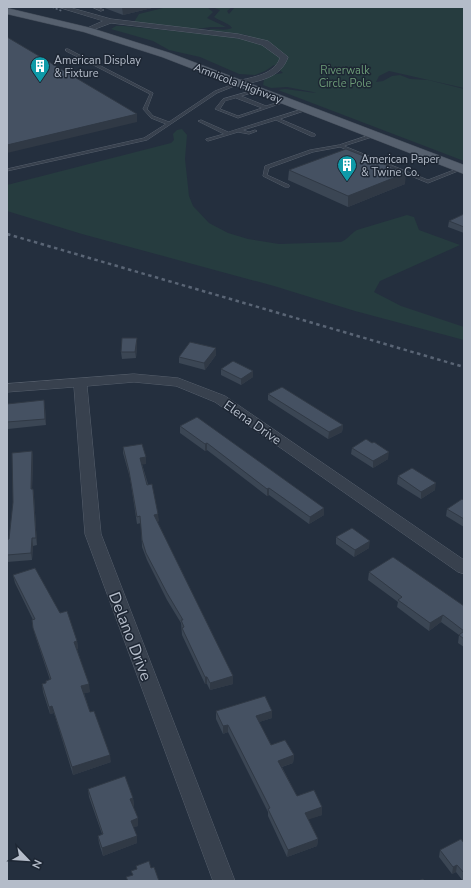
<svg xmlns="http://www.w3.org/2000/svg" width="471" height="888" viewBox="0 0 471 888" font-family="'Nunito Sans',sans-serif">
	<style>
		.green { fill: #263c3f }
		.lines { fill: none; stroke-linecap: round; stroke-linejoin: round }
		.lane-casing { stroke: #565f6c; stroke-width: 1 }
		.street-casing { stroke: #565f6c; stroke-width: 1 }
		.primary-casing { stroke: #414a57; stroke-width: 1 }
		.lane { fill: #38414e; fill-rule: evenodd }
		.street { fill: #38414e; fill-rule: evenodd }
		.primary { fill: #56606e; fill-rule: evenodd }
		.rail-far2 { stroke: #5a6575; stroke-width: 1.5; stroke-dasharray: 2 2; stroke-linecap: butt }
		.rail-far1 { stroke: #5a6575; stroke-width: 2; stroke-dasharray: 2.5 2.5; stroke-linecap: butt }
		.rail { stroke: #5a6575; stroke-width: 2.5; stroke-dasharray: 3.5 3.5; stroke-linecap: butt }
		.wall { fill: #3b4654 }
		.shaded-wall { fill: #303945 }
		.building { fill: #455162; stroke: #303945 }
		.labels { text-anchor: middle; stroke-width: 3; stroke-linejoin: round; paint-order: stroke }
		.far-poi-label { font-size: 11px; fill: #b4bcc9; stroke: #1d2633; text-anchor: start }
		.far-park-label { font-size: 11px; fill: #6b9a76; stroke: #1d2633 }
		.far-street-label { font-size: 11px; fill: #b4bcc9; stroke: #1d2633 }
		.street-label { font-size: 13px; fill: #b4bcc9; stroke: #1d2633 }
		.near-street-label { font-size: 16px; fill: #b4bcc9; stroke: #1d2633 }
	</style>
	<rect width="100%" height="100%" fill="#242f3e"/>
	<path class="green" d="M167,7H207L213,12L207,18L226,27H211L197,29L134,22L139,14Z
		M212,7H232L227,11L229,14L235,7H464V88L389,71L379,76L376,82L383,81L392,76L400,75L410,79L428,80L464,89V161L278,90L285,89L316,93L313,92L287,87L271,88L263,85L264,80C270,76 275,74 283,73L274,65L265,71L255,75L239,74L200,57L169,50L153,41L111,29L116,26H124L225,36L252,41L247,35L206,31C215,27 224,32 232,28C229,23 220,21 214,17L220,10Z
		M182,129L187,135L185,159L189,196L193,206L209,223L228,233L248,239L279,244L341,242C348,239 350,234 357,230L407,215L414,217L419,230L460,245L380,281L374,292L401,306L464,327V340L355,311L274,286L82,234L7,211V185L171,143L174,140L173,134L177,130Z"/>
	<g class="lines">
		<defs>
			<path id="lane" d="M92,7H97L104,10L101,11Z
				M66,49H68L153,93L147,109L153,116L169,122L215,91L239,82L242,83L217,93L147,140L7,171V169L144,138L166,124L151,118L143,109L150,94L66,51Z
				M258,89L260,90L259,91L241,96L266,106L286,100L288,101L238,118L215,109L223,99ZM236,98L262,108L238,116L220,109L225,101Z
				M306,108L308,109L307,110L280,119L315,134V136H311L276,120L243,130L249,132L255,130L257,131L249,134L238,132L208,141L206,140V139L224,134L198,121L201,120L228,132Z
				M373,134L375,135V136L344,146L428,180L459,168L463,169L428,183L340,147L313,152L269,168L267,175L289,185V187H285L263,176L265,166L310,150L339,145Z"/>
			<path id="street" d="M58,7H68L111,19L238,34L268,41L288,57C281,78 259,81 240,85H237V81C253,77 274,75 280,58L262,45L238,38L111,23L87,32L84,30L85,29L103,21Z
				M134,374L178,378L225,396L464,560V574L458,572L215,402L176,386L134,382L87,386L101,534L235,881H213L85,534L74,387L7,392V384Z"/>
			<path id="primary" d="M7,8L91,28L170,53L464,165V174L162,57L84,32L7,14Z"/>
		</defs>
		<use href="#lane" class="lane-casing"/>
		<use href="#street" class="street-casing"/>
		<use href="#primary" class="primary-casing"/>
		<use href="#lane" class="lane"/>
		<use href="#street" class="street"/>
		<use href="#primary" class="primary"/>
		<path class="rail-far2" d="M52,7L62,11"/>
		<path class="rail-far1" d="M7,234L10,235"/>
		<path class="rail" d="M7,234L464,367"/>
	</g>
	<path class="wall" d="M102,7H156L123,15Z
		M289,170L405,184L348,207L288,180Z
		M464,214V233L448,227L449,221Z
		M137,338V345L136,358L122,359L121,352Z
		M216,355L205,370L179,363V357Z
		M221,369L253,371V377L241,385L221,375Z
		M268,394L343,425L342,432L328,439L268,400Z
		M7,404L45,407L46,425L8,429L7,427Z
		M180,426L324,508V515L309,524L269,495L267,496L207,450L205,451L180,433Z
		M123,447L146,457V464H142L159,521L157,522L233,684L210,690L207,684H205L182,635L181,623L167,600L147,560L142,547L141,523L137,524L130,478L123,453Z
		M352,448L388,459L373,468L351,454Z
		M32,451L33,458L32,489H33L34,496L37,545L33,546L32,560L7,562V540L9,539Z
		M398,476L435,490L421,499L397,484Z
		M464,501V527L446,516L447,509Z
		M336,537L369,548L354,557L336,544Z
		M369,572L464,606V647L458,643L459,635L441,622L429,631L397,607L398,602L368,580Z
		M13,575L60,613L77,641L78,649H77L90,692L84,693L90,712L111,762L73,775L54,713L50,714L43,692L42,684L46,683L50,680L35,635L32,620H33L15,583Z
		M216,711L272,718L259,722L271,745L294,755L293,763L282,767L297,796L322,815L308,819L318,839L317,846L287,857L268,816V812L228,732L223,734L216,719Z
		M88,789L133,798L134,806H133L138,818V826L133,827L137,843L103,856L99,843L98,836L102,834L89,797Z
		M464,843V881H463L456,872L452,874L439,857L440,850Z"/>
	<path class="shaded-wall" d="M122,7H156L123,15Z
		M137,114V122L7,153V145Z
		M406,173L405,184L348,207V196Z
		M137,338V345L136,358L135,352Z
		M216,348V355L205,370L204,363Z
		M253,371V377L241,385V379Z
		M44,400L45,407L46,425L45,419Z
		M343,425L342,432L328,439L329,432Z
		M207,443V450L205,451V444Z
		M32,451L33,458L32,496L31,489Z
		M389,452L388,459L373,468V461Z
		M146,457V464L140,465V458Z
		M436,483L435,490L421,499V492Z
		M269,488V495L267,496V489Z
		M33,489L34,496L37,545L36,538Z
		M324,508V515L309,524L310,517Z
		M158,514L159,521L155,522L154,515Z
		M32,538L33,546L32,560L31,553Z
		M370,541L369,548L354,557L355,550Z
		M443,615L441,622L429,631L430,623Z
		M77,641L78,649H75L74,642Z
		M233,676V684L210,690V683Z
		M205,677H207V684H205Z
		M89,684L90,692L82,694L81,686Z
		M52,706L54,713L50,714L49,707Z
		M272,711V718L256,723V716Z
		M228,725V732L223,734V726Z
		M110,755L111,762L73,775L72,767Z
		M294,755L293,763L278,768V761Z
		M133,798L134,806L131,807L130,799Z
		M322,807V815L304,821L305,813Z
		M138,818V826L132,828L131,821Z
		M137,836V843L103,856L102,848Z
		M318,839L317,846L287,857L288,850Z
		M457,865L456,872L452,874L453,867Z"/>
	<path class="building" d="M7,37L137,114L7,145Z
		M346,149L406,173L348,196L289,170Z
		M464,214V227L449,221Z
		M122,338H137L135,352H121Z
		M190,342L216,348L204,363L179,357Z
		M233,361L253,371L241,379L221,369Z
		M282,387L343,425L329,432L268,394Z
		M44,400L45,419L7,422V404Z
		M197,417L324,508L310,517L269,488L267,489L207,443L205,444L180,426Z
		M366,439L372,443L374,442L389,452L373,461L352,448Z
		M142,444L146,457L140,458L147,485L152,484L158,514L154,515L233,676L210,683L207,677H205L182,628L184,627L181,620H183L167,593L146,553L142,540L140,516L137,517L129,471L123,447Z
		M32,451L31,489H33L36,538H32L31,553L7,555V540L9,539L13,502L12,453Z
		M412,468L436,483L421,492L398,476Z
		M462,499L464,501V519L447,509Z
		M352,528L370,541L355,550L336,537Z
		M393,557L464,606V631L443,615L430,623L398,600L402,597L369,572Z
		M35,568L60,613L67,611L77,641L74,642L89,684L81,686L90,712L94,711L110,755L72,767L52,706L49,707L42,684L46,683V681L51,679L33,628L32,620L35,619L13,575Z
		M464,631V639L459,635Z
		M265,696L272,711L256,716L271,745L285,740L294,755L278,761L297,796L314,790L322,807L305,813L318,839L288,850L268,809L270,808L228,725L223,726L216,711Z
		M125,776L133,798L130,799L138,818L131,821L137,836L102,848L98,836L103,834L88,789Z
		M461,839L464,843V873L457,865L453,867L440,850Z
		M149,861L151,868L154,867L159,881H128L126,877L133,875L131,871L137,869L136,866Z
		M423,879L424,881H418Z"/>
	<defs>
		<symbol id="building-pin" viewBox="-11 -11 22 30"><path d="M0 17L-7.5 6A9.5 9.5 0 1 1 7.5 6Z" fill="#0f9aa8" stroke="#1d2633"/><path d="M-4-6H4V6H1V3H-1V6H-4ZM-2.5-4.3h1.7v1.8h-1.7ZM.8-4.3h1.7v1.8H.8ZM-2.5-1h1.7V.8h-1.7ZM.8-1h1.7V.8H.8Z" fill="#fff"/></symbol>
	</defs>
	<g fill-rule="evenodd">
		<use href="#building-pin" x="29" y="55" width="22" height="30"/>
		<use href="#building-pin" x="336" y="154" width="22" height="30"/>
	</g>
	<g class="labels">
		<g class="far-poi-label">
			<text x="54" y="64">American Display<tspan x="54" dy="13">&amp; Fixture</tspan></text>
			<text x="361" y="163">American Paper<tspan x="361" dy="13">&amp; Twine Co.</tspan></text>
		</g>
		<g class="far-park-label">
			<text x="345" y="74">Riverwalk<tspan x="345" dy="13">Circle Pole</tspan></text>
		</g>
		<g class="far-street-label">
			<text transform="translate(238 83) rotate(21)" y="4">Amnicola Highway</text>
		</g>
		<g class="street-label">
			<text transform="translate(253 422) rotate(35)" y="5">Elena Drive</text>
		</g>
		<g class="near-street-label">
			<text transform="translate(131 636) rotate(69)" y="6">Delano Drive</text>
		</g>
	</g>
	<rect width="471" height="888" fill="none" stroke="#b4bcc9" stroke-width="16"/>
	<g transform="translate(28 860) rotate(115)" stroke="#1d2633" stroke-width="3" paint-order="stroke">
	<path d="M0-3L7 15L0 10L-7 15Z" fill="#b4bcc9"/>
	<text y="-6" font-size="11" font-weight="bold" text-anchor="middle" fill="#b4bcc9">N</text>
	</g>
</svg>
